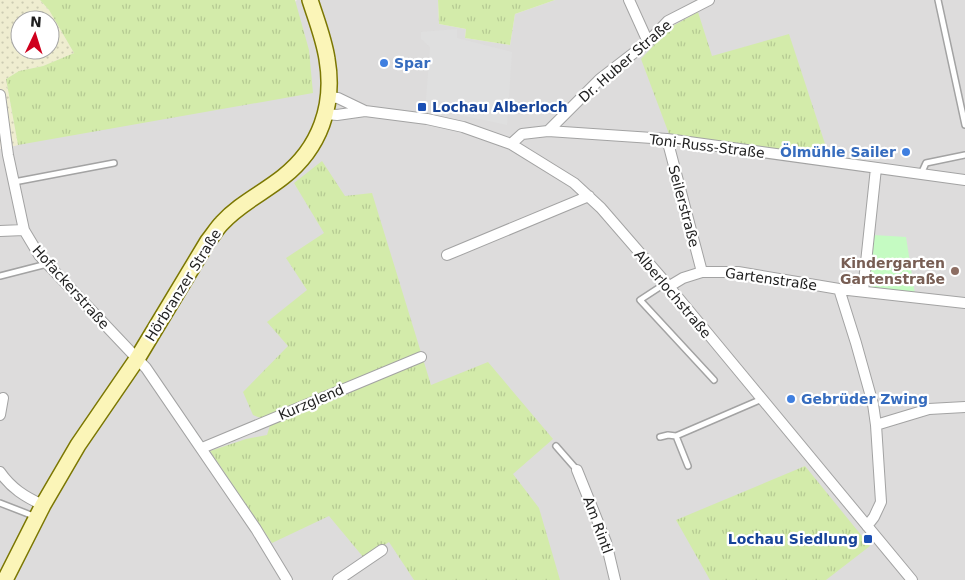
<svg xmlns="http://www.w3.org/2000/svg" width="965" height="580" viewBox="0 0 965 580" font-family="'DejaVu Sans',sans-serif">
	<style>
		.residential { fill: #dddcdc }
		.farmland { fill: url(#farmland-dots); fill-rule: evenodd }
		.grass { fill: url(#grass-tufts) }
		.park { fill: #c5fbc2 }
		.parking { fill: #dfdfdf }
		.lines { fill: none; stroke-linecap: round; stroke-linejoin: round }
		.lane-casing { stroke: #a3a3a3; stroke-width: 8 }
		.street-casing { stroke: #a3a3a3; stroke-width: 12 }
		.secondary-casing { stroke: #7b7702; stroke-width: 18 }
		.lane { stroke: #fff; stroke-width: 5 }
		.street { stroke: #fff; stroke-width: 10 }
		.secondary { stroke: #fbf5b8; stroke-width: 15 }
		.shop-dot { fill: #3f7fe0; stroke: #fff; stroke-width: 2 }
		.transit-dot { fill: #1a4fb4; stroke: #fff; stroke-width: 2 }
		.education-dot { fill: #8d6e63; stroke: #fff; stroke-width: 2 }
		.labels { text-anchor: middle; stroke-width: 4.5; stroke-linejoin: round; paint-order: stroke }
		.street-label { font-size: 14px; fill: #1f1f1f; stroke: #fff }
		.shop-label { font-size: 14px; font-weight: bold; fill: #366cbe; stroke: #fff; text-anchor: start }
		.transit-label { font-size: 14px; font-weight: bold; fill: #164399; stroke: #fff; text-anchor: start }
		.education-label { font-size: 14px; font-weight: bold; fill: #785e54; stroke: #fff; text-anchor: end }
	</style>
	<defs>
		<pattern id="farmland-dots" width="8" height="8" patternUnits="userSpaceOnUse" patternTransform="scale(1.25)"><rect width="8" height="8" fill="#efedd0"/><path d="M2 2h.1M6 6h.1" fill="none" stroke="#cccbb2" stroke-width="1.8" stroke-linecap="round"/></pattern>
		<pattern id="grass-tufts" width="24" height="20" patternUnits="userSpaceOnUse" patternTransform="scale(1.25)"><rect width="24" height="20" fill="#d3ebaa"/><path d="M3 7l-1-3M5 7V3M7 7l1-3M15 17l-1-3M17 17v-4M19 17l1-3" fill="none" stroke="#b5c992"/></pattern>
	</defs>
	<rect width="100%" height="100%" fill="#f0ebe5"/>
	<path class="residential" d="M297,0H438L439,24L466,29L465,38L510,45L515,14L555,0H965V580H0V149L18,145L295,2Z"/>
	<path class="farmland" d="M0,0H40L49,10L74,53L43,66L19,71L6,79L18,145L2,149L0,141ZM20,20H50V50H20Z"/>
	<path class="grass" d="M40,0H295L309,50L313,93L18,145L6,79L19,71L43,66L74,53L49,10Z
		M438,0H555L515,14L510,45L465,38L466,29L439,24Z
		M698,12L712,56L789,34L829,156L669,134L641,59L671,27Z
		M322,161L345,196L372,193L431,385L488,362L553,439L513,474L539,508L560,580H414L389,542L364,558L329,516L272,543L210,451L246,439L267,435L271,422L253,415L243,392L288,346L267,322L307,290L286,258L324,233L294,183Z
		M805,466L870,546L826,580H710L676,520Z"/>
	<path class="park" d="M874,235L906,237L915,294L873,289L868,283Z"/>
	<path class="parking" d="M457,29V38L512,52L507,125L460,115V105L442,101L426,100L430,47L421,39V32Z"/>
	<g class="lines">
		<defs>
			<path id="lane" d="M938,0L965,125
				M921,174L926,163L965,155
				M14,182L114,163
				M0,276L47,264
				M666,283L640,300L714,380
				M676,436L688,466
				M660,437L668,435L676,436L762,399
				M556,446L577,470
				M0,503L36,517"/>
			<path id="street" d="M629,0L648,42
				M0,95L8,155L24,230
				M328,97L338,98L365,111
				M326,114L337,115L365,111L427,119L463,127L511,144L574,183L601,208L666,283L912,580
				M548,131L600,79L648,42L668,21L709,0
				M667,139L702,272
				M511,144L522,134L548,131L667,139L965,180
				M0,231L24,230L39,255L146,368L256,529L287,580
				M447,255L589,196
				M668,287L683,278L702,272H738L839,289L965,303
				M839,289L856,343L873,404L876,425L881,502L874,517L867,526
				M863,291L876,168
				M0,415L3,398
				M876,425L929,409L965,407
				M202,448L421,357
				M577,470L606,542L615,580
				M0,472C11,488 25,497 43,505
				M338,580L382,550"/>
			<path id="secondary" d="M5,580L43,505L78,445L137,359L208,241C213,235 217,228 222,223C239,204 263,193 283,177C320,148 335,105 327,59C324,39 316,19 310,0"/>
		</defs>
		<use href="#lane" class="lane-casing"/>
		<use href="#street" class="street-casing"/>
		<use href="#secondary" class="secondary-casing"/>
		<use href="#lane" class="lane"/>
		<use href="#street" class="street"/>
		<use href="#secondary" class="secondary"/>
	</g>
	<g class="shop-dot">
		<circle cx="384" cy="63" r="5"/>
		<circle cx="906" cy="152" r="5"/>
		<circle cx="791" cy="399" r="5"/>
	</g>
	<g class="transit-dot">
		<rect x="417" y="102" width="10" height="10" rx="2.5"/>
		<rect x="863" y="534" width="10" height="10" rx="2.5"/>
	</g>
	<circle class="education-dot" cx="955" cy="271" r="5"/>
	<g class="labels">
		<g class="street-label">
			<text transform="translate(625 61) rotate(-41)" y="5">Dr. Huber Straße</text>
			<text transform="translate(707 146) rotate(7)" y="5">Toni-Russ-Straße</text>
			<text transform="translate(684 206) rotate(75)" y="5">Seilerstraße</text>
			<text transform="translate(771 279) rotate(8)" y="5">Gartenstraße</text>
			<text transform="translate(183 285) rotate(-58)" y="5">Hörbranzer Straße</text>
			<text transform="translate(71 287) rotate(48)" y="5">Hofackerstraße</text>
			<text transform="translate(673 294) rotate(50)" y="5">Alberlochstraße</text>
			<text transform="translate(311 402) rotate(-23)" y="5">Kurzglend</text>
			<text transform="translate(598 525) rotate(70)" y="5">Am Rintl</text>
		</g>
		<g class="shop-label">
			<text x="394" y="68">Spar</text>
			<text x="896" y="157" text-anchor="end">Ölmühle Sailer</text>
			<text x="801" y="404">Gebrüder Zwing</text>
		</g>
		<g class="transit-label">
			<text x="432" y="112">Lochau Alberloch</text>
			<text x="858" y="544" text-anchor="end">Lochau Siedlung</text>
		</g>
		<g class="education-label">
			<text x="945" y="268">Kindergarten<tspan x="945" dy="16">Gartenstraße</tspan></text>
		</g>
	</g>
	<g transform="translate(35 35) rotate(4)"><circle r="24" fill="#ffffff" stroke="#a5a5a5"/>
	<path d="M0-4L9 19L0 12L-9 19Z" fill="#cf001d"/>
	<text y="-8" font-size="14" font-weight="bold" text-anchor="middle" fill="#1f1f1f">N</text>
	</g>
</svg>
